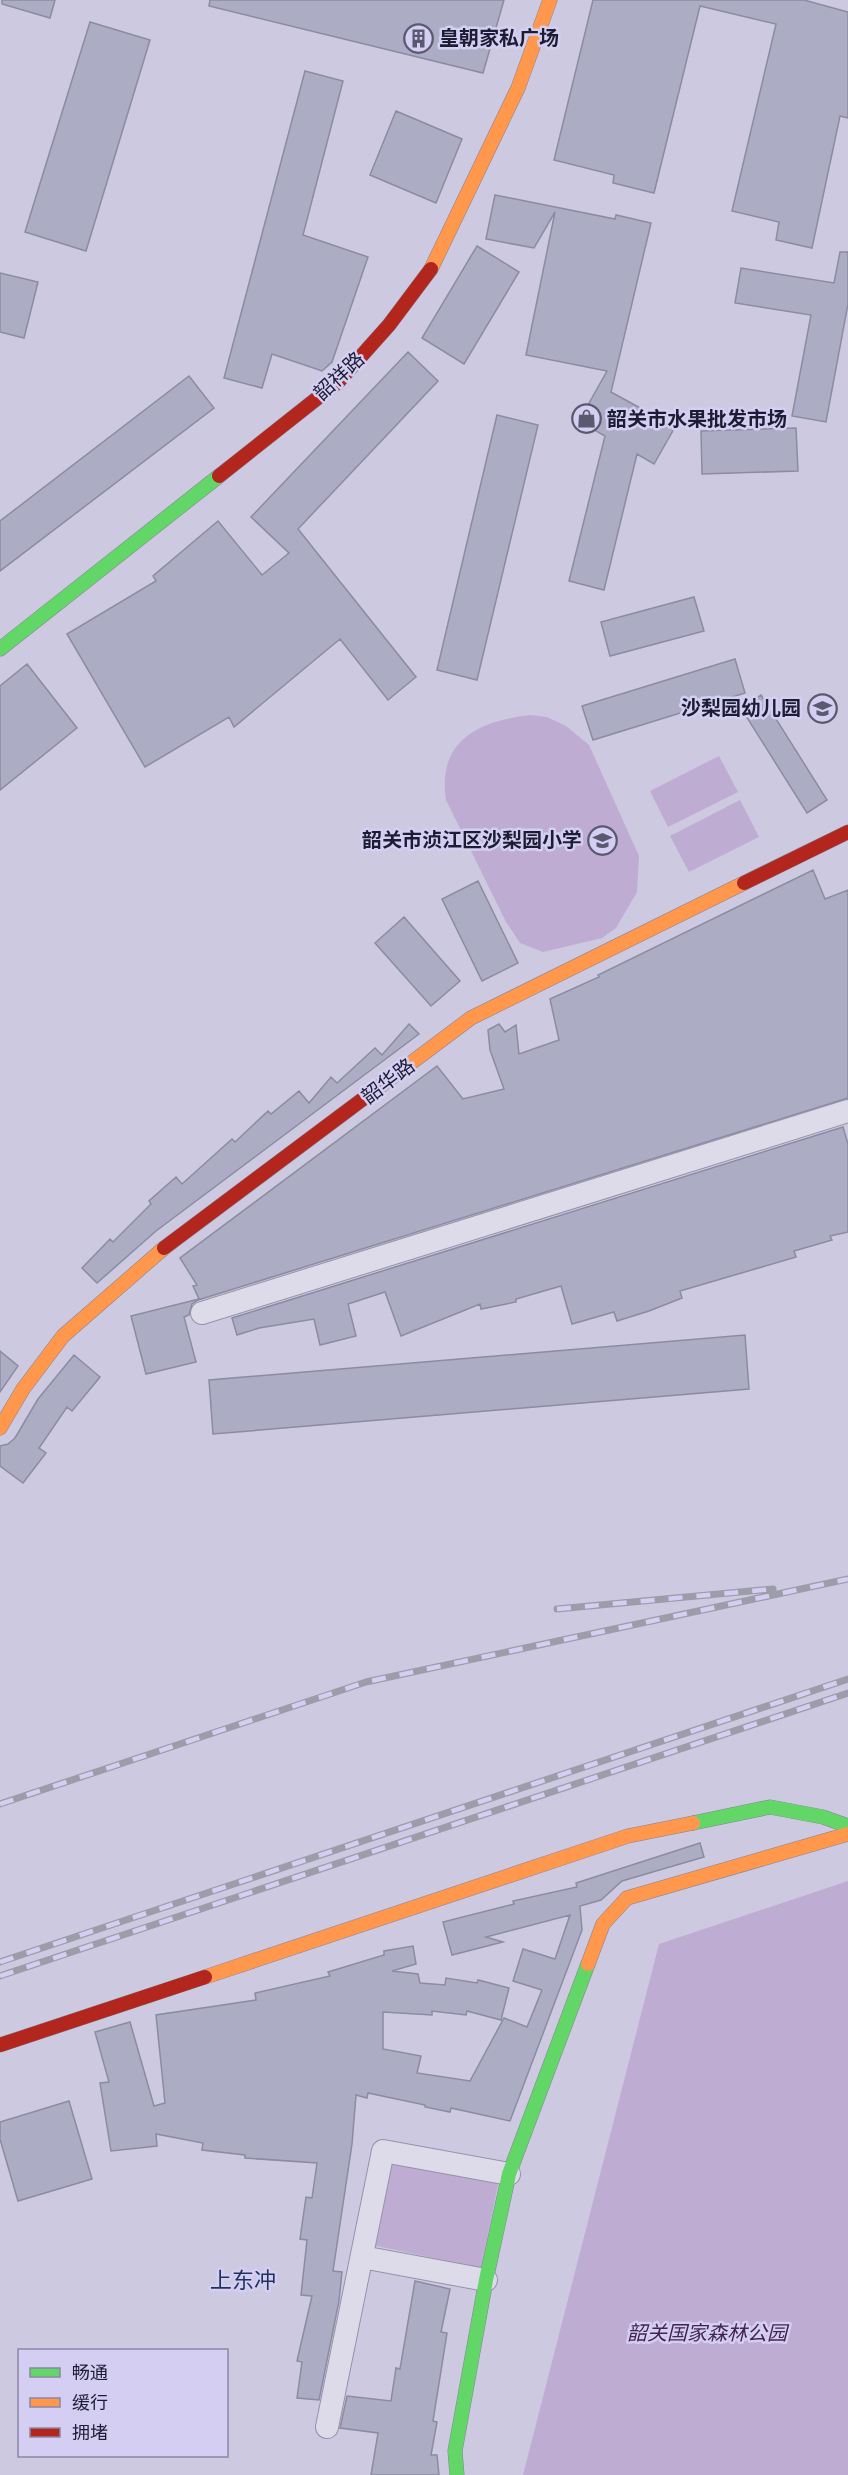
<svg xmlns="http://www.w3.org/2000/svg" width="848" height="2475" viewBox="0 0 848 2475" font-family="Literata,'Noto Sans SC',serif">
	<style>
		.green { fill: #bfacd3 }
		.building { fill: #acacc5; stroke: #8b8ba1; stroke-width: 1.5 }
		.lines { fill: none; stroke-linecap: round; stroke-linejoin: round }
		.street-casing { stroke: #9593a6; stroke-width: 24 }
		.fast-casing { stroke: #848396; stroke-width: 15 }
		.slow-casing { stroke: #848396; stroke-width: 15 }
		.jam-casing { stroke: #848396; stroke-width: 15 }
		.street { stroke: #dddbea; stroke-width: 22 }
		.fast { stroke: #63d668; stroke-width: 14 }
		.slow { stroke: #ff974d; stroke-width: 14 }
		.jam { stroke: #b3261e; stroke-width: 14 }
		.rail-casing { stroke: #9d9ca9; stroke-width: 7 }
		.rail { stroke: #d5cef3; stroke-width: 4.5; stroke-dasharray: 14; stroke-linecap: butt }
		.labels { text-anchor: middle; stroke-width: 5; stroke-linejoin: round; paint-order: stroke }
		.poi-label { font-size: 20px; font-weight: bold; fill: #1c1d33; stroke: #d5cef3; text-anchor: start }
		.street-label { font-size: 20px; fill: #1c1d33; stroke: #d5cef3 }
		.park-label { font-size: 20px; font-style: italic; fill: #43244f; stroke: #d5cef3 }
		.quarter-label { font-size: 22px; fill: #1e325e; stroke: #d5cef3 }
	</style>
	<rect width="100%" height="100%" fill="#cdc9e1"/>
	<path class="green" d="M530,715L547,717L566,726L589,745L639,856L637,892L616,928L602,938L543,952L520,943L506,922L446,800C437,740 479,721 530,715Z
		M719,756L738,792L668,827L650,791Z
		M740,800L759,837L689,872L670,836Z
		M848,1881V2475H523L659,1944Z
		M390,2157L499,2180L481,2268L372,2245Z"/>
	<path class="building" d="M2,0H55L50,18L2,4Z
		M210,0H504L483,73L209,6Z
		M593,0H804L848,12V118L840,116L812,248L776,240L779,222L732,211L776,24L700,6L654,193L613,183L614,175L554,160Z
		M90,22L150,40L86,251L25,232Z
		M305,71L343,81L303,235L368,257L332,362L322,371L272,354L262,388L224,378Z
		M396,111L462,139L436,203L370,175Z
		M495,195L615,219L616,215L651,223L611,392L675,427L654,464L637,454L604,590L569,581L605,436L579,421L607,371L526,355L555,212L534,248L486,239Z
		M477,246L519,272L464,364L422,338Z
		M840,252H848V304L826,422L792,416L811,315L735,303L741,268L834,283Z
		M0,273L38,282L24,338L0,332Z
		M408,352L438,381L298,529L416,677L388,700L340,639L234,727L229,717L145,767L67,634L156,581L153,576L218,521L262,575L289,553L251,517Z
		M189,376L214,408L0,571V521Z
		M497,415L538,425L477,680L437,670Z
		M796,428L798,471L702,474L701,431Z
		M694,597L704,631L610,656L601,622Z
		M735,659L745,693L593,740L582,706Z
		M27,664L77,728L0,790V686Z
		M761,695L827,800L807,813L741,708Z
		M813,870L825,899L848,890V1098L198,1300L192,1304L189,1315L184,1317L196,1362L146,1374L131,1316L199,1299L193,1286L197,1285L180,1258L437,1066L463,1099L504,1089L490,1050L488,1030L499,1024L505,1032L516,1025L519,1054L559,1040L550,999L599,977L598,975Z
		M478,881L518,963L482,981L442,899Z
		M404,917L460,981L431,1006L375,943Z
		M409,1024L419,1034L156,1231L97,1283L82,1268L110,1239L113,1242L151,1204L149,1201L176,1177L182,1184L232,1139L235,1142L268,1111L271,1114L299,1091L309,1103L331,1077L337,1083L375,1048L382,1055Z
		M843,1127L848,1144V1232L830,1236L832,1240L794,1251L796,1257L680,1291L682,1298L649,1311L617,1321L614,1312L572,1324L561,1286L516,1299V1302L481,1309L480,1304L401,1336L385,1292L348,1304L356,1336L320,1345L314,1319L259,1328L237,1335L232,1318Z
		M745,1335L749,1389L213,1434L209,1380Z
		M0,1351L18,1366L0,1392Z
		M74,1355L100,1377L72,1411L67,1407L39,1448L46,1453L23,1483L0,1466V1446L8,1444L15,1438L38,1399Z
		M700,1843L704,1857L622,1881L601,1900L580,1906L582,1930L510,2121L451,2108L450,2112L425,2107V2105L368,2093L367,2098L356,2095L352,2144L333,2271L342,2272L339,2301L319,2400L297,2398L302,2362L297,2361L312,2296L301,2295L307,2240L300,2239L306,2197L312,2198L317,2163L245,2158V2155L202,2150L203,2143L156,2134L157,2146L111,2151L100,2083L109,2082L95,2032L130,2022L154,2106L165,2103L156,2015L256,2000L255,1993L330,1976L328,1972L384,1955V1951L413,1946L416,1964L392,1971L418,1974L420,1983L445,1985L446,1978L477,1983L478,1980L509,1988L501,2020L467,2011L466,2015L432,2011V2015L383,2012V2049L421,2056L417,2073L470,2081L504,2018L527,2027L542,1990L513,1981L523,1949L555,1959L570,1915L486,1937L503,1942L452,1955L443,1922L514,1904L513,1901L577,1887L576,1883Z
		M69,2101L92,2179L18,2201L0,2139V2122Z
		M415,2281L450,2289L441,2332L447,2333L433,2421L437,2422L431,2455H437L439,2475H371L378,2433L340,2428L347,2396L391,2401L396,2368L400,2369Z"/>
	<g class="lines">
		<defs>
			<path id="street" d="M202,1313L848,1111
				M362,2257L486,2280
				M327,2427L383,2151L509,2174"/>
			<path id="fast" d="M0,649L219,476
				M693,1823L770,1807L823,1817L848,1826
				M457,2475L455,2451L486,2280L509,2174L588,1964"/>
			<path id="slow" d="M431,269L518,88L550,0
				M387,1081L471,1018L744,883
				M0,1428L23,1389L63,1336L164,1248
				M588,1964L603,1924L627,1898L848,1834
				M205,1977L628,1836L693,1823"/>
			<path id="jam" d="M219,476L339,381L389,325L431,269
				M744,883L848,832
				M164,1248L387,1081
				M0,2045L205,1977"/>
		</defs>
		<use href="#street" class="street-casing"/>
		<use href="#fast" class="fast-casing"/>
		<use href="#slow" class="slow-casing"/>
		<use href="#jam" class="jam-casing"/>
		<use href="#street" class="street"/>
		<use href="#fast" class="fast"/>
		<use href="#slow" class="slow"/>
		<use href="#jam" class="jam"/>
		<defs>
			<path id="rail" d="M557,1609L773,1589
				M0,1804L366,1682L848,1579
				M0,1962L848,1679
				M0,1976L848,1693"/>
		</defs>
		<use href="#rail" class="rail-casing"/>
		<use href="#rail" class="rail"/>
	</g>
	<defs>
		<symbol id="building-ring" viewBox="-11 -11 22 22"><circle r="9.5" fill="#d5cef3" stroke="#5a5970" stroke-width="1.5"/><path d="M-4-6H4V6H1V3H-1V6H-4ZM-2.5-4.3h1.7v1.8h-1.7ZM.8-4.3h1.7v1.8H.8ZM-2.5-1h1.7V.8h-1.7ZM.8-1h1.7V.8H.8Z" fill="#5a5970"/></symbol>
		<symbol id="shop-ring" viewBox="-11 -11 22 22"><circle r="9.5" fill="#d5cef3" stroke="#5a5970" stroke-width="1.5"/><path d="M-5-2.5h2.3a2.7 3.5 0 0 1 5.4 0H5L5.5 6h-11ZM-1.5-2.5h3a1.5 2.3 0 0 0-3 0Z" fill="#5a5970"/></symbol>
		<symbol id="school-ring" viewBox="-11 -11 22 22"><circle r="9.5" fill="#d5cef3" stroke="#5a5970" stroke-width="1.5"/><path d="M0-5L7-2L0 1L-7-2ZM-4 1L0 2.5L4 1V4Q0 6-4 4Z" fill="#5a5970"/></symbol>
	</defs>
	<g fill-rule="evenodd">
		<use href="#building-ring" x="402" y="22" width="33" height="33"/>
		<use href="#shop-ring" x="570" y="402" width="33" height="33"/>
		<use href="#school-ring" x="806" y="692" width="33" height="33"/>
		<use href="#school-ring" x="586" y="824" width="33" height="33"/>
	</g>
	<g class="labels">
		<g class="poi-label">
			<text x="439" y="45">皇朝家私广场</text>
			<text x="607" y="426">韶关市水果批发市场</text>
			<text x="801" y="715" text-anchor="end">沙梨园幼儿园</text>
			<text x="582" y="847" text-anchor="end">韶关市浈江区沙梨园小学</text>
		</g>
		<g class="street-label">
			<text transform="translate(339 376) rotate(-43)" y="7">韶祥路</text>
			<text transform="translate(388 1081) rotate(-37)" y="7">韶华路</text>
		</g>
		<g class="park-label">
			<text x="707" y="2340">韶关国家森林公园</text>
		</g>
		<g class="quarter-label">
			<text x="243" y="2288">上东冲</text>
		</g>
	</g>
	<rect x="18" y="2349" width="210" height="108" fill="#d5cef3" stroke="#8b87a6" stroke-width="1.5"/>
	<rect x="30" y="2368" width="30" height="9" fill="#63d668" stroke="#8b87a6" stroke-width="1.5"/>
	<text x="72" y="2379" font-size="18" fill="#1c1d33">畅通</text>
	<rect x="30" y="2398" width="30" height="9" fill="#ff974d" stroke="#8b87a6" stroke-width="1.5"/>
	<text x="72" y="2409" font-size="18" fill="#1c1d33">缓行</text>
	<rect x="30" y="2428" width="30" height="9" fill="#b3261e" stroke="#8b87a6" stroke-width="1.5"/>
	<text x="72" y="2439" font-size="18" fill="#1c1d33">拥堵</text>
</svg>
